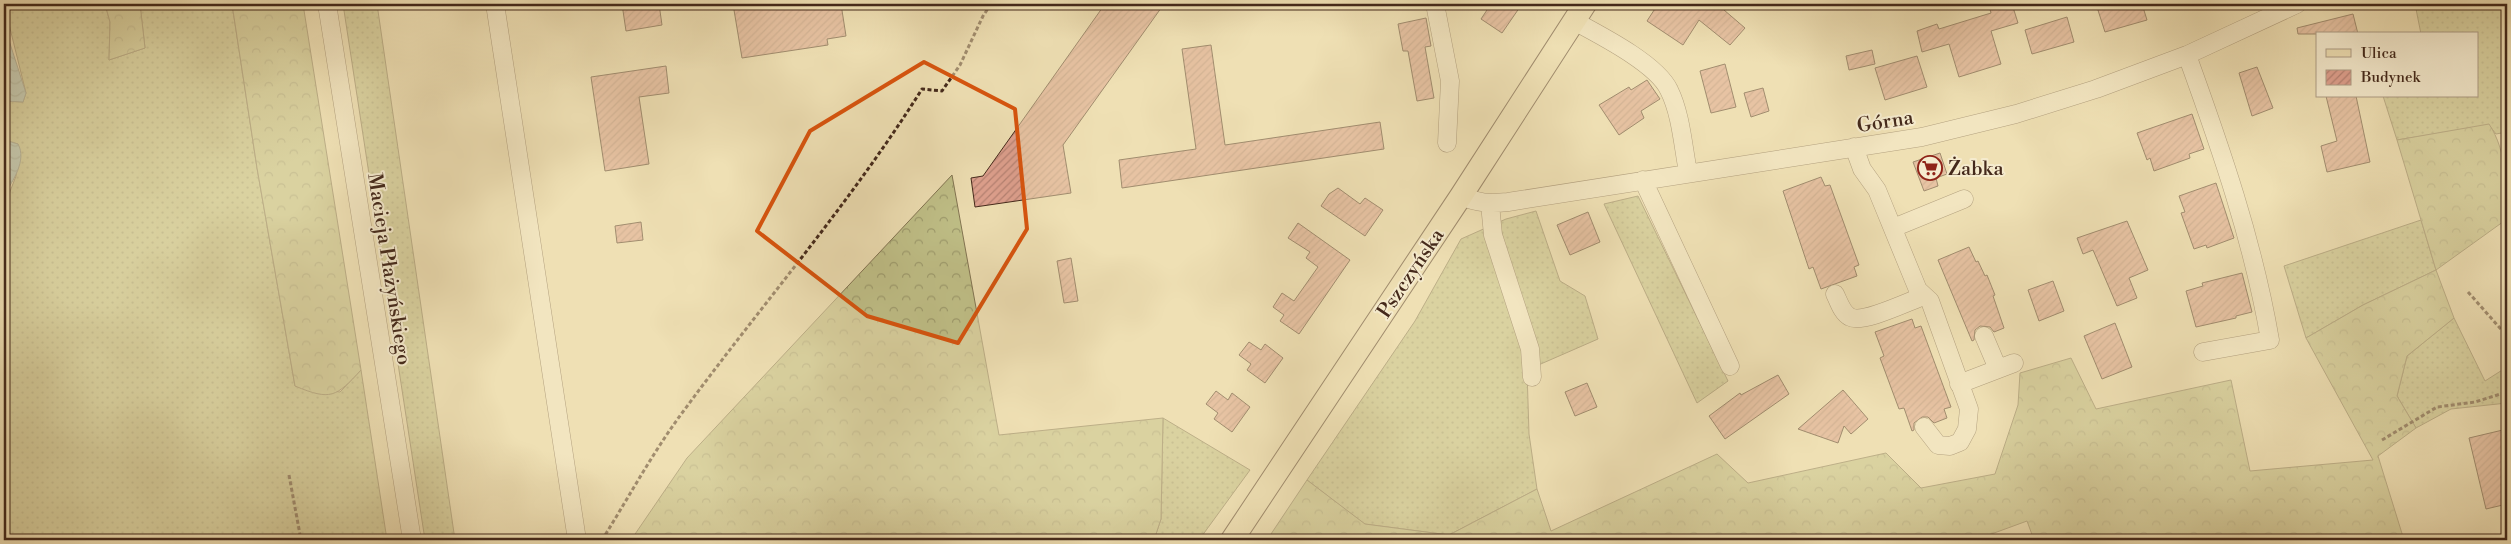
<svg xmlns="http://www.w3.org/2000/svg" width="2511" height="544" viewBox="0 0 2511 544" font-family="'Libre Bodoni',serif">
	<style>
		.grass { fill: url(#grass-dots); stroke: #827452 }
		.forest { fill: url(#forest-crowns); stroke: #827452 }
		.water { fill: url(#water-waves); stroke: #798178 }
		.building { fill: url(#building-hatch); stroke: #44291b }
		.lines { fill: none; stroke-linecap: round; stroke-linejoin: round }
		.minor-casing { stroke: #6f5741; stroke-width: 19 }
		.major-casing { stroke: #44291b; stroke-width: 24 }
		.path { stroke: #44291b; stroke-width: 3; stroke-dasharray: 4 2.5; stroke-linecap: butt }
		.minor { stroke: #f5ebce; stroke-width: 18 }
		.major { stroke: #efe0b4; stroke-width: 22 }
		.marked { fill: none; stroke: #d8540e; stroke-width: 4; stroke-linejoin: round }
		.labels { text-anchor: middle; stroke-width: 4; stroke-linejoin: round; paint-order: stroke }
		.street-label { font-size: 20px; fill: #44291b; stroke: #f5ebce }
		.poi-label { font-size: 20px; fill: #44291b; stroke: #f5ebce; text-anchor: start }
	</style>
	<defs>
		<pattern id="grass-dots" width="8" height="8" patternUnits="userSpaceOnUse" patternTransform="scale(1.25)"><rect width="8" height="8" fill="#c0c088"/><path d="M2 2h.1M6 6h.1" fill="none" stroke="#9e9c6e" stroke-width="1.8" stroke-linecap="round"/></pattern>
		<pattern id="forest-crowns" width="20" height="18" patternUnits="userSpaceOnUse" patternTransform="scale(1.25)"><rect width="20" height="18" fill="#c0c088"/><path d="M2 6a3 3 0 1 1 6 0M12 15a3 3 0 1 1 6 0" fill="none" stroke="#9e9c6e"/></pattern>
		<pattern id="water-waves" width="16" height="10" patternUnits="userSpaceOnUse" patternTransform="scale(1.25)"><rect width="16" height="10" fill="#9dbbb6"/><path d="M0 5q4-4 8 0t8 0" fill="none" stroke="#829893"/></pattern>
		<pattern id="building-hatch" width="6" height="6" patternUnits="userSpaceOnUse" patternTransform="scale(1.25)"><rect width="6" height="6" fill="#dea08e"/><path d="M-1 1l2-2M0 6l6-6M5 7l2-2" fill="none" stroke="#b68273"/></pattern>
	</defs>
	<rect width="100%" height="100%" fill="#efe0b4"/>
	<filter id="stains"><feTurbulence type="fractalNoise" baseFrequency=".004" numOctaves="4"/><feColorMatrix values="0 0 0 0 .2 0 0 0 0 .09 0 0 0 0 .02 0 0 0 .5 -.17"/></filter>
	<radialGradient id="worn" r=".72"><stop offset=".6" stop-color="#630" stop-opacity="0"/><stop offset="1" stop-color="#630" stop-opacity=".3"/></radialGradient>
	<path class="grass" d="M4,4H105L110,22L109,60L145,48L140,4H232L257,168L295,386L340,392L361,370L387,540H4V207L16,176L18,144L4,140V101L23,102L26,93Z
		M343,4H377L455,540H425Z
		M2415,4H2507V132L2496,134L2489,125L2397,140L2383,96H2477V34H2421Z
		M1638,196L1728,381L1697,403L1604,204Z
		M1536,211L1560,281L1585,296L1598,339L1527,370L1529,434L1537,489L1449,535L1364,524L1307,480L1415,321L1461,239L1506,219Z
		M2421,220L2436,270L2363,305L2306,338L2284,266Z
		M2454,318L2485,381L2507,367V403L2451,409L2416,428L2397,396L2407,356Z
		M1163,418L1250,470L1199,540H1154L1161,519Z"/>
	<path class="forest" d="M105,4H140L145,48L109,60L110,22Z
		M232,4H303L361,370C336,397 331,401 295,386L257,168Z
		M2489,124C2507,151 2507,188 2507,219L2436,270L2454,318L2407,356L2397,396L2416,428L2378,456L2404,540H2034L2027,521L1986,536L1987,540H1267L1307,480L1365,524L1449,535L1537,489L1551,531L1717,454L1748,483L1886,453L1921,488L1995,474L2018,405L2020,373L2071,358L2096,409L2231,380L2250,471L2373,460L2306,338L2363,305L2436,270L2397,140Z
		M952,175L999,435L1163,418L1161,519L1154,540H631L687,458Z"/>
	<path class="water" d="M4,25L26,93L23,102L4,101Z
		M4,140L18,144C27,160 13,181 4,195Z"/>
	<path class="building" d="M622,4H659L662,25L626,31Z
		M733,4H841L846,36L827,39L828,45L742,58Z
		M1105,4H1164L1063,145L1071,193L975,207L971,178L983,176Z
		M1491,4H1522L1502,33L1481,19Z
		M1658,4H1717L1745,28L1730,45L1699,20L1683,45L1647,21Z
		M1998,4H2012L2018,23L1991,31L2001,64L1959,77L1949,44L1922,52L1917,31L1937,24L1939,29L1991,13L1989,6Z
		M2096,4H2142L2147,20L2105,32Z
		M2353,14L2358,34H2298L2297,28Z
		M2067,17L2074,42L2032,54L2025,30Z
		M1426,18L1431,46L1425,47L1434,98L1417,101L1408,51H1403L1398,24Z
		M1211,45L1225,145L1380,122L1384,149L1122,188L1119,160L1196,149L1182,49Z
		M1872,50L1875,64L1849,70L1846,56Z
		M1917,56L1927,87L1885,100L1875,68Z
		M1725,64L1736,107L1711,113L1700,71Z
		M666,66L669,93L639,97L649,164L605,171L591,77Z
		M2257,67L2273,108L2252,116L2239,73Z
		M1647,80L1660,99L1641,111L1644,118L1619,135L1599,105L1629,87L1631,90Z
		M1763,88L1769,111L1751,117L1744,93Z
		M2326,96H2356L2370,162L2327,172L2321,146L2337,141Z
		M2192,114L2204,149L2189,154L2190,158L2154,171L2150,158L2147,160L2137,133Z
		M1940,153L1947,174L1936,178L1938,186L1924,191L1913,162Z
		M1821,177L1825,186L1830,185L1859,265L1854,267L1857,276L1821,289L1813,267L1809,269L1783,191Z
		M2216,183L2234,238L2207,248L2206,245L2194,249L2181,213L2185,212L2179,196Z
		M1338,188L1360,204L1365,198L1383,210L1365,236L1321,206L1329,194Z
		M1588,212L1600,242L1570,255L1557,225Z
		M2127,221L2148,270L2129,278L2137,298L2117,306L2093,250L2083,254L2077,238Z
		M641,222L643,240L617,243L615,226Z
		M1298,223L1350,260L1299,334L1280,321L1284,315L1273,307L1282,293L1294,301L1318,267L1306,258L1310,252L1288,238Z
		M1969,247L1976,262L1978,261L1985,276L1987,275L1995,295L1993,296L2004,328L1994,332L1990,327L1980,326L1975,330L1974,340L1972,341L1938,260Z
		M1071,258L1078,301L1064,303L1057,261Z
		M2242,273L2252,312L2236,316V318L2196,327L2186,291L2203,286L2202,283Z
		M2053,281L2064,311L2039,321L2028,290Z
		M1912,319L1915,328L1921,326L1951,407L1944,409L1947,418L1934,423L1928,417H1922L1914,423V430L1912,431L1904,408L1899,409L1886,374L1880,358L1884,356L1875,332Z
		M2115,323L2132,367L2102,379L2084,336Z
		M1249,342L1261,350L1265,344L1283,358L1265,383L1247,370L1251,364L1239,355Z
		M1778,375L1789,394L1725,439L1709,416L1740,393L1741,395Z
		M1587,383L1597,407L1575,416L1565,392Z
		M1843,390L1868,419L1851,434L1844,426L1838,443L1798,429Z
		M1216,391L1228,400L1232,393L1250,407L1232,432L1214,419L1218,413L1206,404Z
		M2507,429V504L2486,509L2469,438Z"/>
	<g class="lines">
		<defs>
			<path id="minor" d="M327,4L412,540
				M495,4L577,540
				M1435,4L1450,81L1447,143
				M1574,21C1600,35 1657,64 1669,90C1681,114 1683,146 1688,172
				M2187,55C2221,149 2253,241 2270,340L2203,352
				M1854,147L1862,169L1877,190L1918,290L1930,301L1969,409L1967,429L1960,442L1950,446L1938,445L1924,427
				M1643,180L1730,366
				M1461,196C1477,203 1490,204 1508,202L1922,137L2016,114L2096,89L2187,55L2297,4
				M1490,204L1493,235L1530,349L1532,377
				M1893,228L1964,199
				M1835,294C1839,302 1842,313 1850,317C1863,324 1909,301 1924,296
				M1984,336L1998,369
				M1959,384L2014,363"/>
			<path id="major" d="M1232,540L1461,196L1585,4"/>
		</defs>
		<use href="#minor" class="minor-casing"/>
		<use href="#major" class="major-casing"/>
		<path class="path" d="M2468,292L2507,336
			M2382,440L2437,407L2475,402L2507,392
			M289,475L301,540
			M602,540C629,497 654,450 685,409C764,302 851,202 922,89L942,91L960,65L983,16L991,4"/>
		<use href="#minor" class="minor"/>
		<use href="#major" class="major"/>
	</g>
	<path d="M0 0H2511V544H0ZM924,62L1015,109L1027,229L958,343L867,316L757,231L810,131Z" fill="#efe0b4" fill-opacity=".55" fill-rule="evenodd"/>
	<path class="marked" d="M924,62L1015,109L1027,229L958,343L867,316L757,231L810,131Z"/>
	<defs>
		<symbol id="supermarket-ring" viewBox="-11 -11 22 22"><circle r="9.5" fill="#f5ebce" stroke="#8f2418" stroke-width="1.5"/><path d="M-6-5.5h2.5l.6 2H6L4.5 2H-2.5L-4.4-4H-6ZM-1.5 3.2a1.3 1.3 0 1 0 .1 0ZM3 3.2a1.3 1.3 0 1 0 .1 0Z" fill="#8f2418"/></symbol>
	</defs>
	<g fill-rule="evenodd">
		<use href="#supermarket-ring" x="1916" y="154" width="28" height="28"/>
	</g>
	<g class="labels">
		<g class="street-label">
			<text transform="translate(1885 121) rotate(-9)" y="7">Górna</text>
			<text transform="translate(390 269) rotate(81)" y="7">Macieja Płażyńskiego</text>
			<text transform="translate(1410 273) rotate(-56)" y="7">Pszczyńska</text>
		</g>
		<g class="poi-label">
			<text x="1948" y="175">Żabka</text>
		</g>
	</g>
	<rect width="2511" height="544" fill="none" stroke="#efe0b4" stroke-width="20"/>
	<rect x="5" y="5" width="2501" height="534" fill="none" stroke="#44291b" stroke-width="2.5"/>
	<rect x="10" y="10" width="2491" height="524" fill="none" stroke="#44291b"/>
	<rect x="2316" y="32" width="162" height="65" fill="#f5ebce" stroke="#ae9d86"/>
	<rect x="2326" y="49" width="25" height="8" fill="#efe0b4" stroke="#ae9d86"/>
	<text x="2361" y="58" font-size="15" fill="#44291b">Ulica</text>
	<rect x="2326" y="70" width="25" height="15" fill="url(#building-hatch)" stroke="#ae9d86"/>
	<text x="2361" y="82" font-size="15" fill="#44291b">Budynek</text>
	<rect width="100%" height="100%" filter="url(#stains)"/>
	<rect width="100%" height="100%" fill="url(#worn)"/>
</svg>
